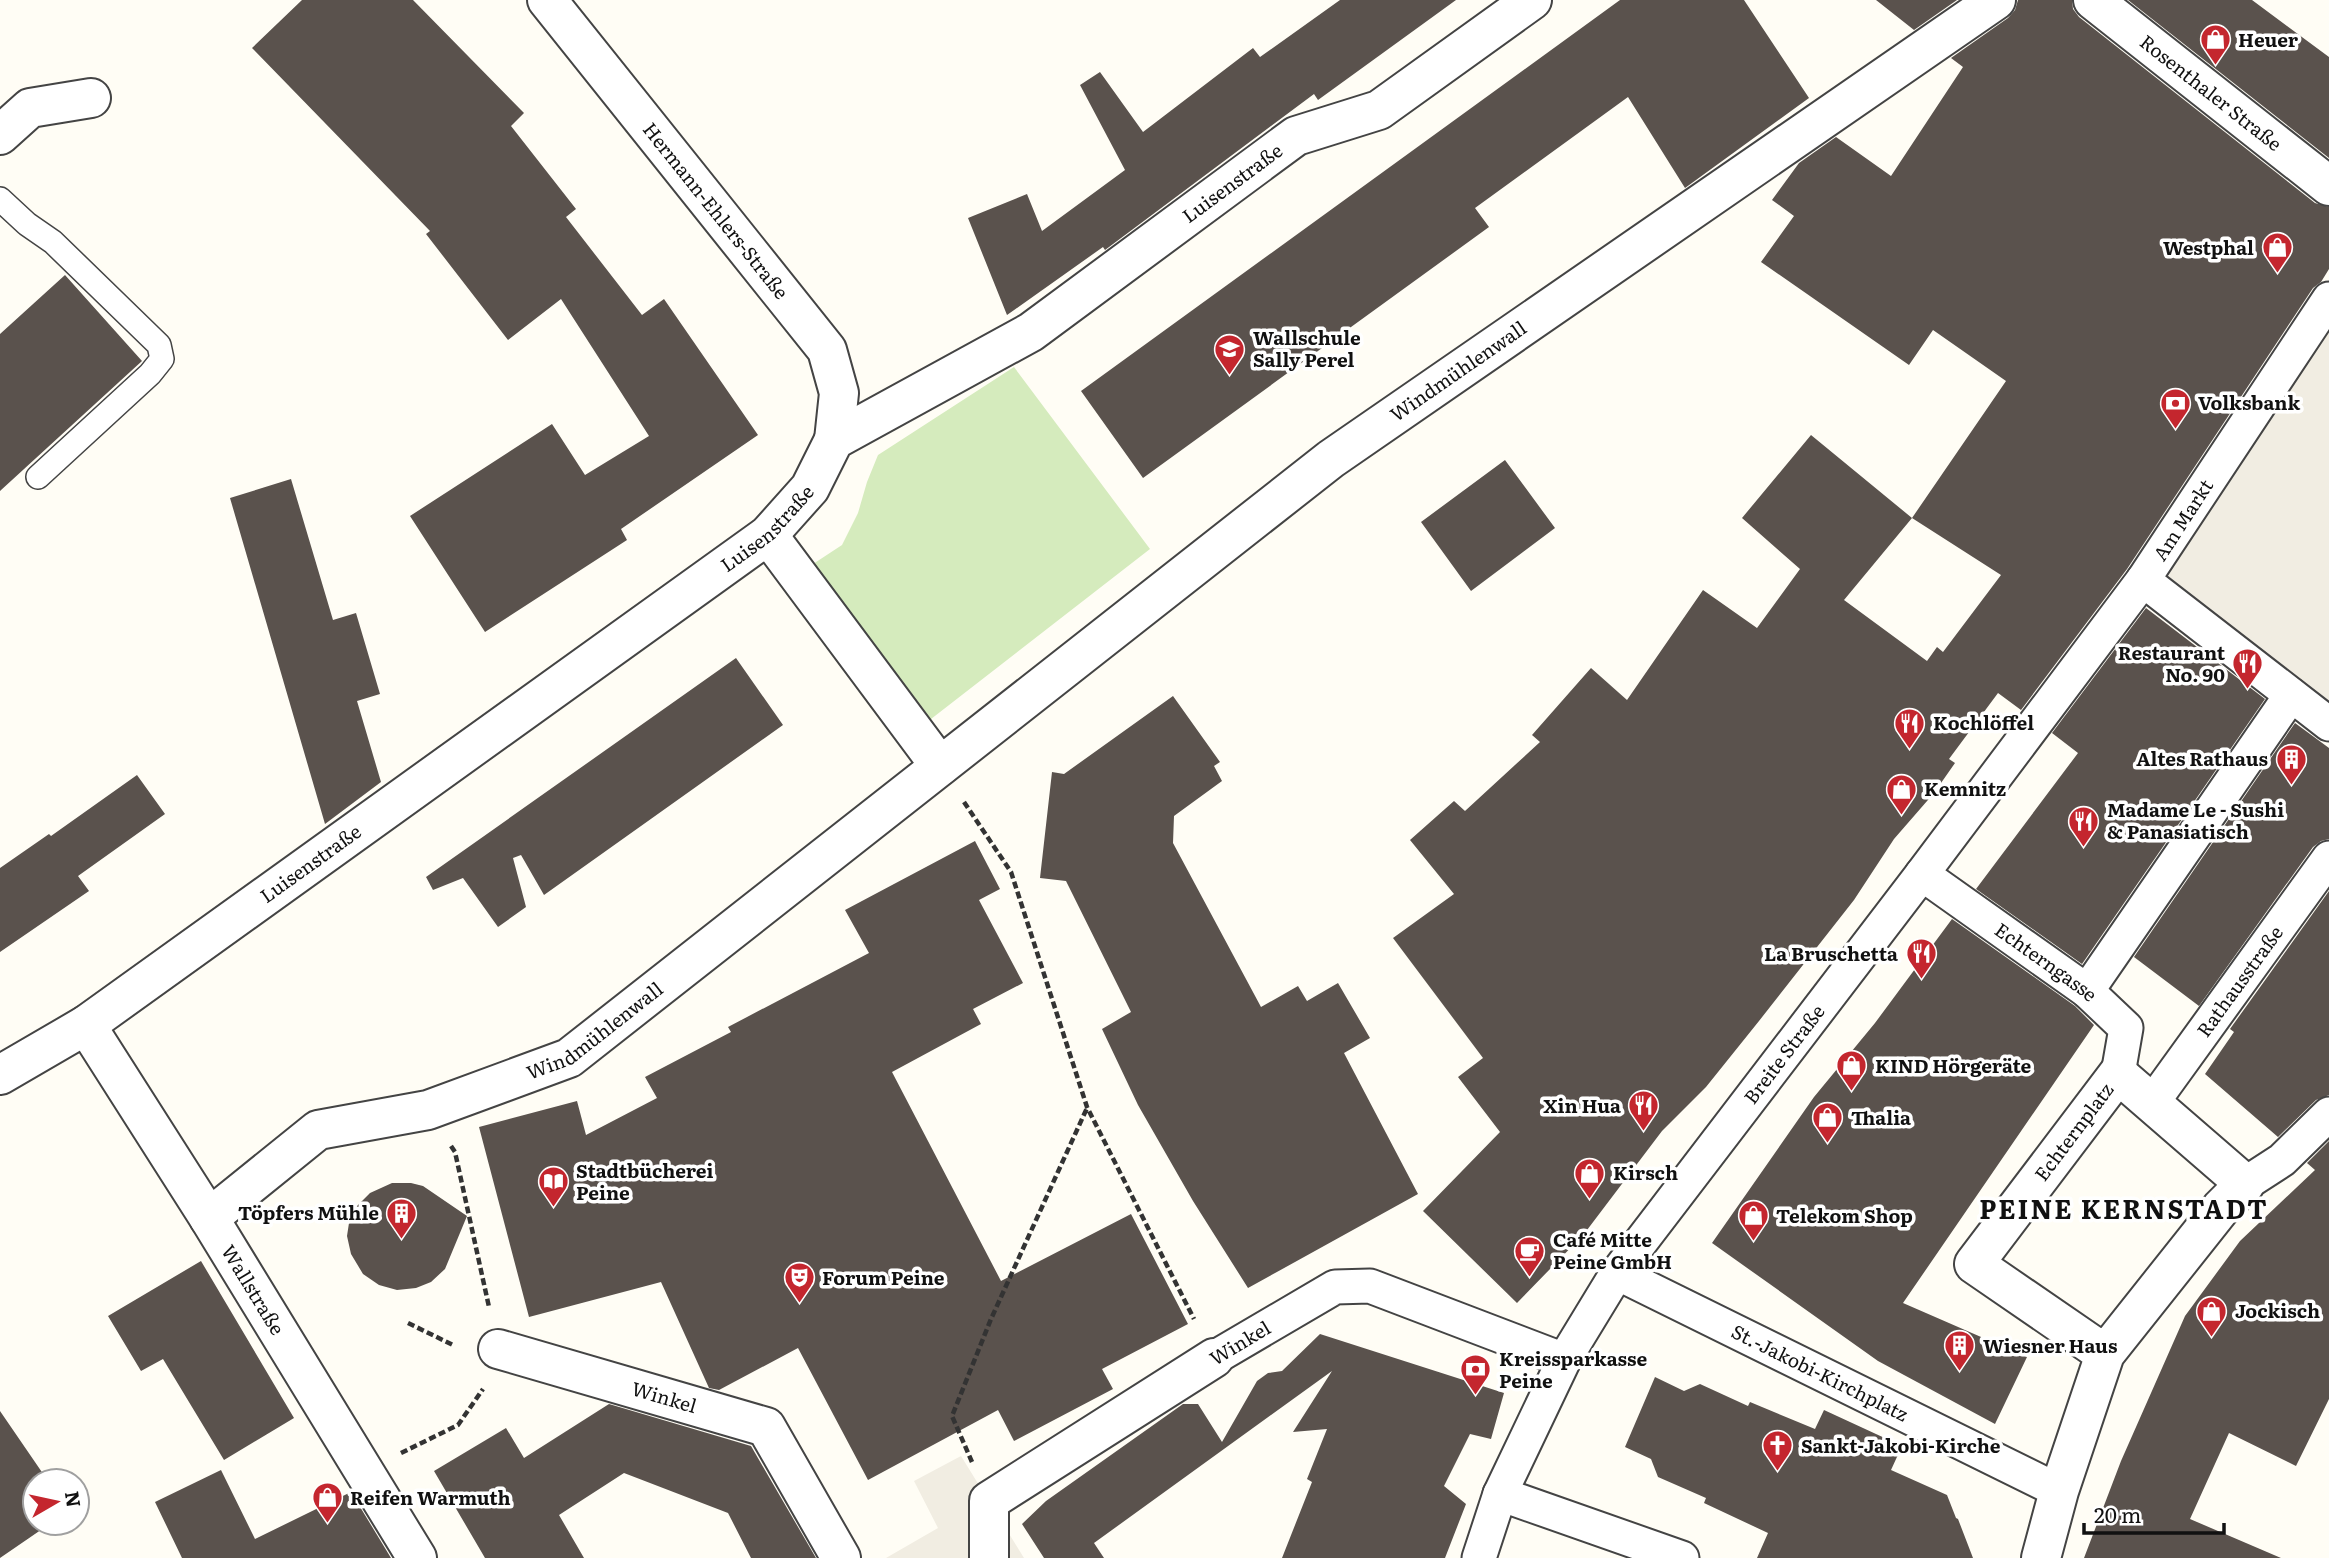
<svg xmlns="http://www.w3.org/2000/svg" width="2329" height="1558" viewBox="0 0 2329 1558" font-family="Literata,serif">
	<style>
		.green { fill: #d5ebbd }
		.plaza { fill: #f1ede2 }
		.building { fill: #5a524d; fill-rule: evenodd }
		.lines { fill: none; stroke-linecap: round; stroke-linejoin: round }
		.service-casing { stroke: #444; stroke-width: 26 }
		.pedestrian-casing { stroke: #444; stroke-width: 37 }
		.minor-casing { stroke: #444; stroke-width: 42 }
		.path { stroke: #333; stroke-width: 4.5; stroke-dasharray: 7 3.5; stroke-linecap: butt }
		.service { stroke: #fff; stroke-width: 23 }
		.pedestrian { stroke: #fff; stroke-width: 33 }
		.minor { stroke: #fff; stroke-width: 38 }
		.labels { text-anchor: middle; stroke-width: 7; stroke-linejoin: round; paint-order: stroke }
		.poi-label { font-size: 19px; font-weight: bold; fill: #111; stroke: #fff; text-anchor: start }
		.street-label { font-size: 19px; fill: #111; stroke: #fff }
		.district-label { font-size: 26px; font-weight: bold; letter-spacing: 2px; fill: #111; stroke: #fff }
	</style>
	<rect width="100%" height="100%" fill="#fffdf5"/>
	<path class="green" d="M1014,367L1150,549L922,726L810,566L842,545L858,513L867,482L878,455Z"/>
	<path class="plaza" d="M2329,299V724L2143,580Z
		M961,1456L1024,1558H886L938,1528L914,1481Z"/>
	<path class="building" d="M302,0H413L524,113L511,126L576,209L566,217L642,315L664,299L758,435L621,529L627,540L485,632L410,516L552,424L585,475L649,436L561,299L508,340L426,234L430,231L252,48Z
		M1340,0H1456L1318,100L1314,94L1105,250L1103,247L1007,315L968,218L1027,194L1042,231L1125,170L1080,85L1100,72L1143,132L1253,48L1260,57Z
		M1620,0H1744L1809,98L1685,188L1628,97L1475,208L1489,227L1143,478L1081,391Z
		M1876,0H1957L1914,30Z
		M2018,0H2072L2073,9L2079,17L2315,203L2329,207V269L2321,282L2313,288L2127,569L2021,710L1998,693L1949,759L1955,763L1934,793L1894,839L1854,900L1759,1021L1706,1087L1662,1131L1584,1234L1517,1303L1423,1211L1500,1132L1458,1077L1483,1058L1393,938L1454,894L1410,840L1454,801L1465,811L1540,742L1532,735L1591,668L1627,700L1703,590L1757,628L1800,569L1742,518L1811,435L1912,518L2006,381L1933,330L1909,365L1761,262L1794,216L1772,200L1799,163L1836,137L1891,176L1963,67L1951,58L2008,18L2015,10ZM1912,518L2001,575L1943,652L1937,647L1927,661L1844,600Z
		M2128,0H2252L2329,57V158Z
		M65,275L142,361L0,491V334Z
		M1505,460L1555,528L1471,591L1421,522Z
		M291,479L333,620L356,613L380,694L357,701L381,782L325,824L230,498Z
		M2146,608L2265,699L2082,964L1976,889L2078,753L2052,733Z
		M736,658L783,725L544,895L521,855L513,858L526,907L498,927L463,878L433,890L426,877Z
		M1173,696L1220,762L1214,766L1222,781L1174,816L1173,843L1261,1007L1298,986L1307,1001L1338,983L1370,1038L1344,1053L1418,1194L1248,1288L1193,1201L1138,1105L1102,1029L1131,1012L1066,881L1040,878L1052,772L1064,774Z
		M2295,723L2329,748V839L2321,841L2313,847L2199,1006L2134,957Z
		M137,775L165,814L78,876L89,891L0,952V868L49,834L51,836Z
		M975,841L1000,889L979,900L1023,983L973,1009L981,1024L892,1072L1001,1281L1131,1214L1188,1324L1102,1369L1113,1389L1014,1441L998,1410L868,1480L798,1348L719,1390L709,1388L661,1282L529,1317L479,1127L577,1101L586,1135L657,1098L645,1077L731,1032L728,1027L869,953L845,910Z
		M2329,891V1095L2316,1100L2278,1137L2205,1074L2234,1032L2230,1029Z
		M1952,919L2075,1006L2094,1025L1903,1303L2027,1357L1995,1424L1878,1361L1712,1243L1814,1097L1875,1023Z
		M2329,1141V1399L2296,1466L2229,1433L2190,1519L2281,1558H2084L2121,1461L2185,1316L2240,1241L2315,1170L2307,1163Z
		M392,1183H411L423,1186L467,1216L445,1269L431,1282L416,1288L397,1290L379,1285L363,1274L351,1254L347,1236L349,1223L357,1206L370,1193Z
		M201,1261L294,1418L224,1460L163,1359L141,1371L108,1316Z
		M1320,1334L1504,1393L1491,1439L1470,1434L1444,1486L1466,1504L1445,1558H1282L1312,1482L1307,1479L1327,1429L1293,1432L1332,1371L1094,1543L1104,1558H1044L1022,1524L1046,1501L1183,1404H1198L1222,1442L1257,1381L1268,1373L1282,1371Z
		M1655,1377L1684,1391L1700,1384L1748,1406L1750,1402L1815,1429L1824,1410L1902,1446L1891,1470L1947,1495L1956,1518L1958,1519L1973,1558H1757L1768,1533L1704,1503L1706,1498L1658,1477L1651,1459L1625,1447Z
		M609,1404L751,1446L816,1558H751L728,1513L624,1473L559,1515L584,1558H485L434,1471L506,1428L524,1458Z
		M0,1411L48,1481H35V1523H51L0,1558Z
		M221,1470L255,1539L351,1492L391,1558H182L155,1502Z"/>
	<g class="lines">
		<defs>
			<path id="service" d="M0,199L27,224L53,242L159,345L162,359L150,374L38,477"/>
			<g id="pedestrian">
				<path d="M2329,299L2143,580L2329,724"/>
				<path id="s1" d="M1922,874L2087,991L2126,1028L2118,1074"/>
				<path d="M2087,991L2291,695"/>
				<path id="s2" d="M2152,1103L2329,858"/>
				<path d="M2245,1184L2282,1160L2329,1114"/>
				<path id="s3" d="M1617,1273L2059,1491"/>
				<path d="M1214,1358L1335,1287L1370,1286L1564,1360"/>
				<path d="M1500,1494L1682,1558"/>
				<path id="s4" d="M1479,1558L1500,1494L1564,1360L1617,1273L1922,874L2143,580"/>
			</g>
			<g id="minor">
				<path id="s5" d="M547,0L827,350L839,393L834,440"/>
				<path id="s6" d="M2093,0L2329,186"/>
				<path d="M0,135L30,108L91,98"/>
				<path d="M768,535L940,766"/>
				<path id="s7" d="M86,1025L209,1218L417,1558"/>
				<path id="s8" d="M0,1075L86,1025L768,535L810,488L834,440L1031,332L1296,136L1379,110L1532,0"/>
				<path id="s9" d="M209,1218L318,1130L428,1110L569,1058L1331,459L1996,0"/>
				<path id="s10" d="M498,1349L766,1427L841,1558"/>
				<path d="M989,1558V1501L1214,1358"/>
				<path d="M2041,1558L2059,1491L2105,1354L2221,1208L2245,1184L2118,1074L1974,1264L2105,1354"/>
			</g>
		</defs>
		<use href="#service" class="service-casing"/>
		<use href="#pedestrian" class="pedestrian-casing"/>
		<use href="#minor" class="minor-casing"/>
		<path class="path" d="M964,802L1011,872L1087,1107L1194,1319
			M451,1146L455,1152L489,1307
			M408,1323L455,1346
			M401,1453L458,1425L483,1389
			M972,1462L952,1416L991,1319L1087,1108"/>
		<use href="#service" class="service"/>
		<use href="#pedestrian" class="pedestrian"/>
		<use href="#minor" class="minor"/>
	</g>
	<defs>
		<symbol id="shop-pin" viewBox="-11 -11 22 30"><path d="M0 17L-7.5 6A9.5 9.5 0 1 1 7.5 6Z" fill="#c4262e" stroke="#fff"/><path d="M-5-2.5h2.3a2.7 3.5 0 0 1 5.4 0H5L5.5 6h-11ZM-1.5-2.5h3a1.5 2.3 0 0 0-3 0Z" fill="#fff"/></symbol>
		<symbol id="school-pin" viewBox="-11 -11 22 30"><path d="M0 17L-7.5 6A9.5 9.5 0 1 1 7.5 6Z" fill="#c4262e" stroke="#fff"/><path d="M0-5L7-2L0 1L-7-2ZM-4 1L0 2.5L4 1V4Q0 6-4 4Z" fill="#fff"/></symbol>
		<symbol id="bank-pin" viewBox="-11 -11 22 30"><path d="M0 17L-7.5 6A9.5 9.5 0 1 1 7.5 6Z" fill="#c4262e" stroke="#fff"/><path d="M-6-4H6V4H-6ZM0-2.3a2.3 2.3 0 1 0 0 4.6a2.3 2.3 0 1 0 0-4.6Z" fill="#fff"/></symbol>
		<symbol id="restaurant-pin" viewBox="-11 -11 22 30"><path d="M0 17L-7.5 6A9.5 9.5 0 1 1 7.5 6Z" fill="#c4262e" stroke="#fff"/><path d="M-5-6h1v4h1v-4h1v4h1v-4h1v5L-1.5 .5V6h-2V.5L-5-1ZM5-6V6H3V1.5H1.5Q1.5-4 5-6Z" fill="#fff"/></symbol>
		<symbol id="building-pin" viewBox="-11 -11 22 30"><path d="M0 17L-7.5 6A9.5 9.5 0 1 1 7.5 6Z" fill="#c4262e" stroke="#fff"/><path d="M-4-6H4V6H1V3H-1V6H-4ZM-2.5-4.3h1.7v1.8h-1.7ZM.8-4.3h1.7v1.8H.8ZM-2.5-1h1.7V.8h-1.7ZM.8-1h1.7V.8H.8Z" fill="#fff"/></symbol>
		<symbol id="library-pin" viewBox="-11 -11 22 30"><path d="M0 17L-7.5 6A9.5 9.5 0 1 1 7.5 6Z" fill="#c4262e" stroke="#fff"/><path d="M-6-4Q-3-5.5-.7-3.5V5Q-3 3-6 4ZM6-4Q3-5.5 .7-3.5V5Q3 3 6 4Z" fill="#fff"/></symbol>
		<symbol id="cafe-pin" viewBox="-11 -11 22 30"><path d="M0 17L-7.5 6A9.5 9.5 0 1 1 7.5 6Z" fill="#c4262e" stroke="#fff"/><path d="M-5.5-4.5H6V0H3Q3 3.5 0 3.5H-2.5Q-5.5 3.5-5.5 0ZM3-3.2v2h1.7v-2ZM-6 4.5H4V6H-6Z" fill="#fff"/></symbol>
		<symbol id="theatre-pin" viewBox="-11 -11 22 30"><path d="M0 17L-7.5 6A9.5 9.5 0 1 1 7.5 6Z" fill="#c4262e" stroke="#fff"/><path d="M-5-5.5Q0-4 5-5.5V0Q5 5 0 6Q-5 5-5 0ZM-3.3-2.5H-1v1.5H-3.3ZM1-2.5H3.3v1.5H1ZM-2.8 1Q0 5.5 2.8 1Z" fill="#fff"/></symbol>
		<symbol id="church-pin" viewBox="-11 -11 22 30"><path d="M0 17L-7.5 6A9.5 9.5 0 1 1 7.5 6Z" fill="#c4262e" stroke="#fff"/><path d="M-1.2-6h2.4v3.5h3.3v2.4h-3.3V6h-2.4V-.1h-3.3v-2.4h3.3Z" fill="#fff"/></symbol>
	</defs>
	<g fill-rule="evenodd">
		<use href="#shop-pin" x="2198" y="22" width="35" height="47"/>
		<use href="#shop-pin" x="2260" y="230" width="35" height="47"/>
		<use href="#school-pin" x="1212" y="332" width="35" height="47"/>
		<use href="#bank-pin" x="2158" y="386" width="35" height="47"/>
		<use href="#restaurant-pin" x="2230" y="646" width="35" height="47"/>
		<use href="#restaurant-pin" x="1892" y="706" width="35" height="47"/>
		<use href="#building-pin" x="2274" y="742" width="35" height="47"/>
		<use href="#shop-pin" x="1884" y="772" width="35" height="47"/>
		<use href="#restaurant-pin" x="2066" y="804" width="35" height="47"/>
		<use href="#restaurant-pin" x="1904" y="936" width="35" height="47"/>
		<use href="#shop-pin" x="1834" y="1048" width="35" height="47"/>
		<use href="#restaurant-pin" x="1626" y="1088" width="35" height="47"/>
		<use href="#shop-pin" x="1810" y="1100" width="35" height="47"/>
		<use href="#shop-pin" x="1572" y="1156" width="35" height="47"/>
		<use href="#library-pin" x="536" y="1164" width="35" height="47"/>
		<use href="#building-pin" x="384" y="1196" width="35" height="47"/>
		<use href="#shop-pin" x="1736" y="1198" width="35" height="47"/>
		<use href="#cafe-pin" x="1512" y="1234" width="35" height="47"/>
		<use href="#theatre-pin" x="782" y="1260" width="35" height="47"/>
		<use href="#shop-pin" x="2194" y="1294" width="35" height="47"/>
		<use href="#building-pin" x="1942" y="1328" width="35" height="47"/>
		<use href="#bank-pin" x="1458" y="1352" width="35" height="47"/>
		<use href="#church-pin" x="1760" y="1428" width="35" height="47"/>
		<use href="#shop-pin" x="310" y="1480" width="35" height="47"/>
	</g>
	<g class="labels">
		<g class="poi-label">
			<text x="2238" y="47">Heuer</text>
			<text x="2254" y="255" text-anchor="end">Westphal</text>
			<text x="1253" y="345">Wallschule<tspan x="1253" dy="22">Sally Perel</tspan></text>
			<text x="2198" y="410">Volksbank</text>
			<text x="2225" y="660" text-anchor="end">Restaurant<tspan x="2225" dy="22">No. 90</tspan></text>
			<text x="1933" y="730">Kochlöffel</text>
			<text x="2268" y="766" text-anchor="end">Altes Rathaus</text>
			<text x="1924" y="796">Kemnitz</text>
			<text x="2107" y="817">Madame Le - Sushi<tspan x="2107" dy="22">&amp; Panasiatisch</tspan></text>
			<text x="1898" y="961" text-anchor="end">La Bruschetta</text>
			<text x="1875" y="1073">KIND Hörgeräte</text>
			<text x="1621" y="1113" text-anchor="end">Xin Hua</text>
			<text x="1851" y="1125">Thalia</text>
			<text x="576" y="1178">Stadtbücherei<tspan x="576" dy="22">Peine</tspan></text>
			<text x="1613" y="1180">Kirsch</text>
			<text x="379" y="1220" text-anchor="end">Töpfers Mühle</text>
			<text x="1776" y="1223">Telekom Shop</text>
			<text x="1553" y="1247">Café Mitte<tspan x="1553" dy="22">Peine GmbH</tspan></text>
			<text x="822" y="1285">Forum Peine</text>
			<text x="2235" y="1318">Jockisch</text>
			<text x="1983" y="1353">Wiesner Haus</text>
			<text x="1499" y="1366">Kreissparkasse<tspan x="1499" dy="22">Peine</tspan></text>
			<text x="1801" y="1453">Sankt-Jakobi-Kirche</text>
			<text x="350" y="1505">Reifen Warmuth</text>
		</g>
		<g class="street-label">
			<text dy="7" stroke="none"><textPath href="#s6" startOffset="150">Rosenthaler Straße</textPath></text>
			<text dy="7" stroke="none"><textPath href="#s8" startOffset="1531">Luisenstraße</textPath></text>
			<text dy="7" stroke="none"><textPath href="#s5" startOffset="270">Hermann-Ehlers-Straße</textPath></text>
			<text dy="7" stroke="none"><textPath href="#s9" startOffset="1526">Windmühlenwall</textPath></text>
			<text transform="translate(2183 520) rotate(-57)" y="7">Am Markt</text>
			<text dy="7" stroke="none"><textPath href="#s8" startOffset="943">Luisenstraße</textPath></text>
			<text dy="7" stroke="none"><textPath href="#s8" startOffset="376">Luisenstraße</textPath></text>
			<text dy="7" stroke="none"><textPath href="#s1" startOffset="152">Echterngasse</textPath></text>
			<text dy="7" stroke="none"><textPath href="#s2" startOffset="150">Rathausstraße</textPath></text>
			<text dy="7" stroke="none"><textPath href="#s9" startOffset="438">Windmühlenwall</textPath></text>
			<text dy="7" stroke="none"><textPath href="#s4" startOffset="593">Breite Straße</textPath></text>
			<text transform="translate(2074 1132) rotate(-53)" y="7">Echternplatz</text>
			<text dy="7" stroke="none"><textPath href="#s7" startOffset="313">Wallstraße</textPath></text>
			<text transform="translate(1240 1343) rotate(-31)" y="7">Winkel</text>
			<text dy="7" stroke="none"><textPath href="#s3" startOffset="226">St.-Jakobi-Kirchplatz</textPath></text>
			<text dy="7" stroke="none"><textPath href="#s10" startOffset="173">Winkel</textPath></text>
		</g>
		<g class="district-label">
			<text x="2124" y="1219">PEINE KERNSTADT</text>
		</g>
	</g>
	<g transform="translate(56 1502) rotate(81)"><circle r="33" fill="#ffffff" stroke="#a0a0a0" stroke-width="2"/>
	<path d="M0-5L12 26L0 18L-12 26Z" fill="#c4262e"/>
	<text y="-10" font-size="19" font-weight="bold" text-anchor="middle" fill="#111111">N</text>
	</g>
	<path d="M2084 1523v10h140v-10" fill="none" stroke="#111111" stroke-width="3.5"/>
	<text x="2094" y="1523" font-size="21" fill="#111111" stroke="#ffffff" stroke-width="5" paint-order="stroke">20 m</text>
</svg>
